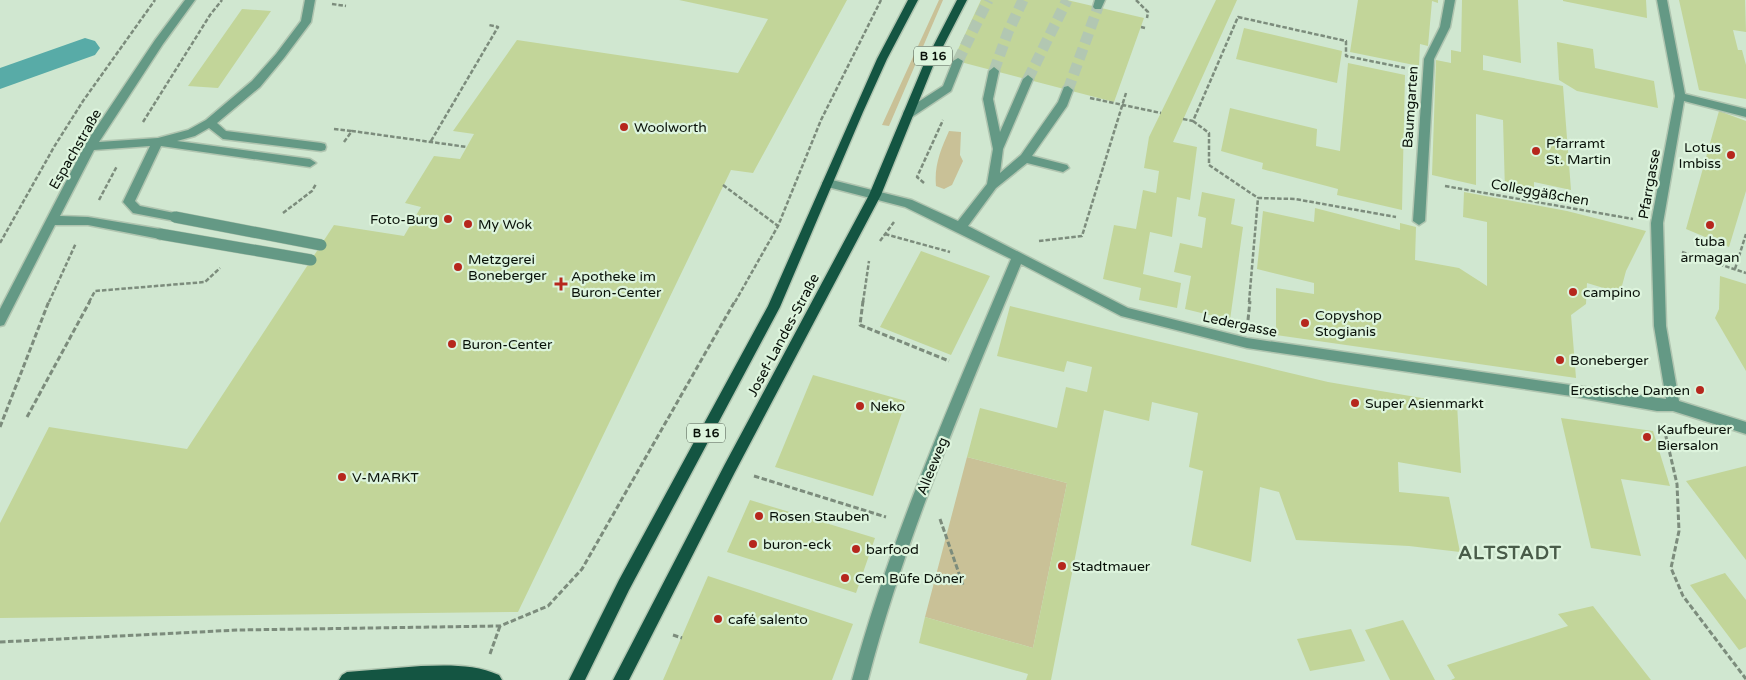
<svg xmlns="http://www.w3.org/2000/svg" width="1746" height="680" viewBox="0 0 1746 680" font-family="'Varela Round',sans-serif">
	<style>
		.green { fill: #c9c197 }
		.lines { fill: none; stroke-linecap: round; stroke-linejoin: round }
		.canal { fill: #58aba7; fill-rule: evenodd }
		.building { fill: #c2d599 }
		.minor-tunnel { stroke: #b2c7b2; stroke-width: 11; stroke-dasharray: 11 5.5; stroke-linecap: butt }
		.minor-casing { stroke: #b0c5b0; stroke-width: 3 }
		.major-casing { stroke: #b0c5b0; stroke-width: 3 }
		.path-far1 { stroke: #7c8c7c; stroke-width: 2.5; stroke-dasharray: 4.5 2; stroke-linecap: butt }
		.path { stroke: #7c8c7c; stroke-width: 3; stroke-dasharray: 5.5 2.5; stroke-linecap: butt }
		.minor { fill: #649985; fill-rule: evenodd }
		.major { fill: #145542; fill-rule: evenodd }
		.minor-bridge-casing { stroke: #b0c5b0; stroke-width: 12; stroke-linecap: butt }
		.minor-bridge { stroke: #649985; stroke-width: 11 }
		.poi-dot { fill: #b6271d; stroke: #ddf4dd; stroke-width: 2 }
		.labels { text-anchor: middle; stroke-width: 4.5; stroke-linejoin: round; paint-order: stroke }
		.shield { fill: #ddf4dd; stroke: #495549; stroke-width: 1 }
		.shield-label { font-size: 12px; font-weight: bold; fill: #091109 }
		.street-label { font-size: 14px; fill: #091109; stroke: #ddf4dd }
		.poi-label { font-size: 14px; fill: #091109; stroke: #ddf4dd; text-anchor: start }
		.district-label { font-size: 19px; font-weight: bold; letter-spacing: 1px; fill: #495c49; stroke: #ddf4dd }
	</style>
	<rect width="100%" height="100%" fill="#d0e7d0"/>
	<path class="green" d="M939,0H943L889,126L882,125Z
		M949,131L961,132L960,155L963,161L952,185L944,189L936,186C934,165 941,149 949,131Z
		M967,457L1067,483L1033,648L925,617Z"/>
	<g class="lines">
		<path class="canal" d="M85,38L95,41L100,48L95,55L0,89V68Z"/>
	</g>
	<path class="building" d="M679,0H847L753,173L731,170L518,612L0,618V523L49,427L187,449L334,225L404,236L421,207L405,203L434,156L460,159L474,134L453,131L517,40L738,73L768,19Z
		M981,0H1067L1144,18L1114,102L953,60Z
		M1216,0H1237L1173,142L1197,147L1190,200L1177,197L1172,237L1150,232L1143,274L1181,283L1177,308L1139,300L1141,288L1103,279L1114,225L1136,229L1143,190L1156,193L1159,171L1144,168L1149,137Z
		M1358,0H1438V3L1432,1L1428,46L1420,44L1419,66L1350,52Z
		M1462,0H1518L1521,63L1483,55V70L1563,86L1571,190L1534,182V197L1505,191L1503,120L1476,114V185L1432,175L1436,60L1451,63V50L1461,52Z
		M1563,0H1646L1647,18L1563,1Z
		M1679,0H1745L1746,32L1733,30L1738,50H1742L1746,65V99L1699,90Z
		M242,9L271,11L218,88L188,86Z
		M1244,28L1342,51L1337,83L1236,59Z
		M1557,42L1593,49L1595,68L1654,81L1658,108L1577,91L1559,80Z
		M1348,63L1405,75L1402,210L1337,195L1338,189L1262,169L1263,163L1221,151L1230,108L1317,129L1316,146L1340,151Z
		M1719,111L1746,121V191L1729,247L1686,229Z
		M1202,192L1235,199L1231,224L1243,227L1230,320L1185,309L1191,276L1174,272L1180,243L1202,248L1206,218L1198,216Z
		M1464,192L1567,211L1646,231L1626,271L1620,293L1587,283L1586,304L1571,315L1576,378L1276,335V288L1314,294V283L1257,269L1263,211L1314,222L1315,208L1400,230V223L1416,227L1415,260L1459,268L1487,286V222L1463,217Z
		M921,251L990,276L951,355L880,327Z
		M1720,276L1746,284V371L1715,318L1719,309Z
		M1010,306L1328,382L1457,404L1461,473L1398,462L1399,492L1449,497L1460,552L1409,546L1296,540L1279,492L1260,487L1251,562L1191,545L1203,471L1189,467L1198,413L1152,402L1149,421L1104,410L1051,680H1026L1028,674L919,643L925,617L1033,648L1067,483L967,457L980,408L1057,428L1066,387L1087,392L1092,367L1067,361L1064,372L997,356Z
		M813,375L906,401L873,496L775,467Z
		M1561,418L1653,431L1670,486L1621,479L1641,556L1591,548Z
		M1746,466V560L1686,481Z
		M750,500L875,538L856,593L727,552Z
		M1725,573L1746,600V647L1739,650L1690,585Z
		M708,576L853,624L832,680H663Z
		M1593,606L1651,680H1451L1455,678L1447,665L1568,626L1558,614Z
		M1403,620L1435,680H1390L1365,630Z
		M1351,629L1365,661L1310,671L1297,639Z"/>
	<g class="lines">
		<path class="minor-tunnel" d="M958,61L988,0
			M994,71L1008,32L1023,0
			M1028,79L1067,0
			M1068,90L1098,7"/>
		<defs>
			<path id="minor" d="M185,0H195L163,44L99,142L158,138L188,130L206,120L252,81L276,54L301,21L305,0H315L311,22L284,58L260,87L217,123L226,131L321,143L325,144L326,147L325,150L321,151L223,139L209,128L195,136L177,141L310,159L316,163L310,167L161,146L135,201L140,206L179,214L181,217L179,220L175,221L133,213L123,202L150,146L94,150L60,216L88,217L160,229L166,234L160,239L88,225H55L4,325L0,326V309L86,143L155,40Z
				M1095,0H1105L1101,9H1095L1093,7Z
				M1445,0H1455L1450,27L1434,59L1425,221L1419,225L1413,221L1424,59L1440,27Z
				M1657,0H1667L1685,94L1746,109V117L1684,101L1663,223L1666,326L1679,401L1746,422V434L1673,411H1657L1578,397L1247,348L1121,316L1021,264C965,400 905,537 868,680H852C891,535 953,397 1011,259L905,207L824,186L822,183L824,180L828,179L912,200L958,221L987,184L993,149L983,99L989,71L994,67L999,71L993,99L1000,132L1023,79L1028,75L1033,79L1003,149L1000,173L1021,155L1058,102L1064,87L1068,86L1073,90L1067,106L1032,156L1067,165L1069,168L1063,172L1027,163L996,188L968,226L1128,308L1247,338L1666,399L1654,326L1651,223L1675,96Z
				M958,58L963,61L951,91L912,117H904L903,114L904,111L943,86L953,61Z"/>
			<path id="major" d="M908,0H918L887,59L863,112L780,307L629,590L585,680H569L619,580L768,306L877,59Z
				M957,0H967L933,66L881,195L735,472L629,680H613L725,464L869,195L923,66Z
				M421,666C447,665 475,664 499,675L502,680H339L342,675L347,672Z"/>
		</defs>
		<use href="#minor" class="minor-casing"/>
		<use href="#major" class="major-casing"/>
		<path class="path-far1" d="M1136,0L1148,12L1147,18
			M332,4L346,6
			M1141,27L1145,28
			M1090,98L1161,113
			M1183,119L1193,121L1238,17L1346,41V56L1405,68
			M1193,121L1209,133V165L1258,198
			M143,122L210,15L222,0
			M334,129L352,131
			M431,141L498,27L489,25
			M344,142L352,131L467,147
			M924,183L917,177L943,120
			M723,185L778,226
			M1445,186L1633,219
			M99,200L117,166
			M283,213L312,191L316,184
			M885,234L950,252
			M880,241L894,222
			M1039,241L1082,236L1126,93
			M0,243L54,147L83,101L155,0
			M1682,252L1746,273
			M1735,269L1746,234
			M49,302L76,243
			M89,302L95,291L205,282L220,268
			M735,302L778,226L821,120L881,0
			M863,302L869,261
			M1249,302L1258,198L1295,199L1396,217"/>
		<path class="path" d="M863,301L860,325L949,361
			M1248,320L1250,301
			M27,417L90,301
			M0,427L49,301
			M1664,428L1677,484L1679,531L1671,568L1683,596L1746,679
			M754,476L886,517
			M940,519L963,585
			M673,635L682,638
			M0,642L238,630L500,626L548,606L582,569L735,301
			M490,654L500,626"/>
		<use href="#minor" class="minor"/>
		<use href="#major" class="major"/>
		<defs>
			<path id="minor-bridge" d="M175,217L321,245
				M160,234L311,260"/>
		</defs>
		<use href="#minor-bridge" class="minor-bridge-casing"/>
		<use href="#minor-bridge" class="minor-bridge"/>
	</g>
	<g class="poi-dot">
		<circle cx="624" cy="127" r="5"/>
		<circle cx="1536" cy="151" r="5"/>
		<circle cx="1731" cy="155" r="5"/>
		<circle cx="448" cy="219" r="5"/>
		<circle cx="468" cy="224" r="5"/>
		<circle cx="1710" cy="225" r="5"/>
		<circle cx="458" cy="267" r="5"/>
		<path d="M558.5 276.5h5v5h5v5h-5v5h-5v-5h-5v-5h5z"/>
		<circle cx="1573" cy="292" r="5"/>
		<circle cx="1305" cy="323" r="5"/>
		<circle cx="452" cy="344" r="5"/>
		<circle cx="1560" cy="360" r="5"/>
		<circle cx="1700" cy="390" r="5"/>
		<circle cx="1355" cy="403" r="5"/>
		<circle cx="860" cy="406" r="5"/>
		<circle cx="1647" cy="437" r="5"/>
		<circle cx="342" cy="477" r="5"/>
		<circle cx="759" cy="516" r="5"/>
		<circle cx="753" cy="544" r="5"/>
		<circle cx="856" cy="549" r="5"/>
		<circle cx="1062" cy="566" r="5"/>
		<circle cx="845" cy="578" r="5"/>
		<circle cx="718" cy="619" r="5"/>
	</g>
	<g class="labels">
		<g class="shield">
			<rect x="914" y="46.5" width="38" height="19" rx="4"/>
			<rect x="687" y="423.5" width="38" height="19" rx="4"/>
		</g>
		<g class="shield-label">
			<text x="933" y="60">B 16</text>
			<text x="706" y="437">B 16</text>
		</g>
		<g class="street-label">
			<text transform="translate(1410 107) rotate(-86)" y="5">Baumgarten</text>
			<text transform="translate(75 149) rotate(-60)" y="5">Espachstraße</text>
			<text transform="translate(1649 184) rotate(-80)" y="5">Pfarrgasse</text>
			<text transform="translate(1540 192) rotate(10)" y="5">Colleggäßchen</text>
			<text transform="translate(1240 324) rotate(12)" y="5">Ledergasse</text>
			<text transform="translate(783 335) rotate(-62)" y="5">Josef-Landes-Straße</text>
			<text transform="translate(932 466) rotate(-68)" y="5">Alleeweg</text>
		</g>
		<g class="poi-label">
			<text x="634" y="132">Woolworth</text>
			<text x="1546" y="148">Pfarramt<tspan x="1546" dy="16">St. Martin</tspan></text>
			<text x="1721" y="152" text-anchor="end">Lotus<tspan x="1721" dy="16">Imbiss</tspan></text>
			<text x="438" y="224" text-anchor="end">Foto-Burg</text>
			<text x="478" y="229">My Wok</text>
			<text x="1710" y="246" text-anchor="middle">tuba<tspan x="1710" dy="16">armagan</tspan></text>
			<text x="468" y="264">Metzgerei<tspan x="468" dy="16">Boneberger</tspan></text>
			<text x="571" y="281">Apotheke im<tspan x="571" dy="16">Buron-Center</tspan></text>
			<text x="1583" y="297">campino</text>
			<text x="1315" y="320">Copyshop<tspan x="1315" dy="16">Stogianis</tspan></text>
			<text x="462" y="349">Buron-Center</text>
			<text x="1570" y="365">Boneberger</text>
			<text x="1690" y="395" text-anchor="end">Erostische Damen</text>
			<text x="1365" y="408">Super Asienmarkt</text>
			<text x="870" y="411">Neko</text>
			<text x="1657" y="434">Kaufbeurer<tspan x="1657" dy="16">Biersalon</tspan></text>
			<text x="352" y="482">V-MARKT</text>
			<text x="769" y="521">Rosen Stauben</text>
			<text x="763" y="549">buron-eck</text>
			<text x="866" y="554">barfood</text>
			<text x="1072" y="571">Stadtmauer</text>
			<text x="855" y="583">Cem Büfe Döner</text>
			<text x="728" y="624">café salento</text>
		</g>
		<g class="district-label">
			<text x="1510" y="559">ALTSTADT</text>
		</g>
	</g>
</svg>
